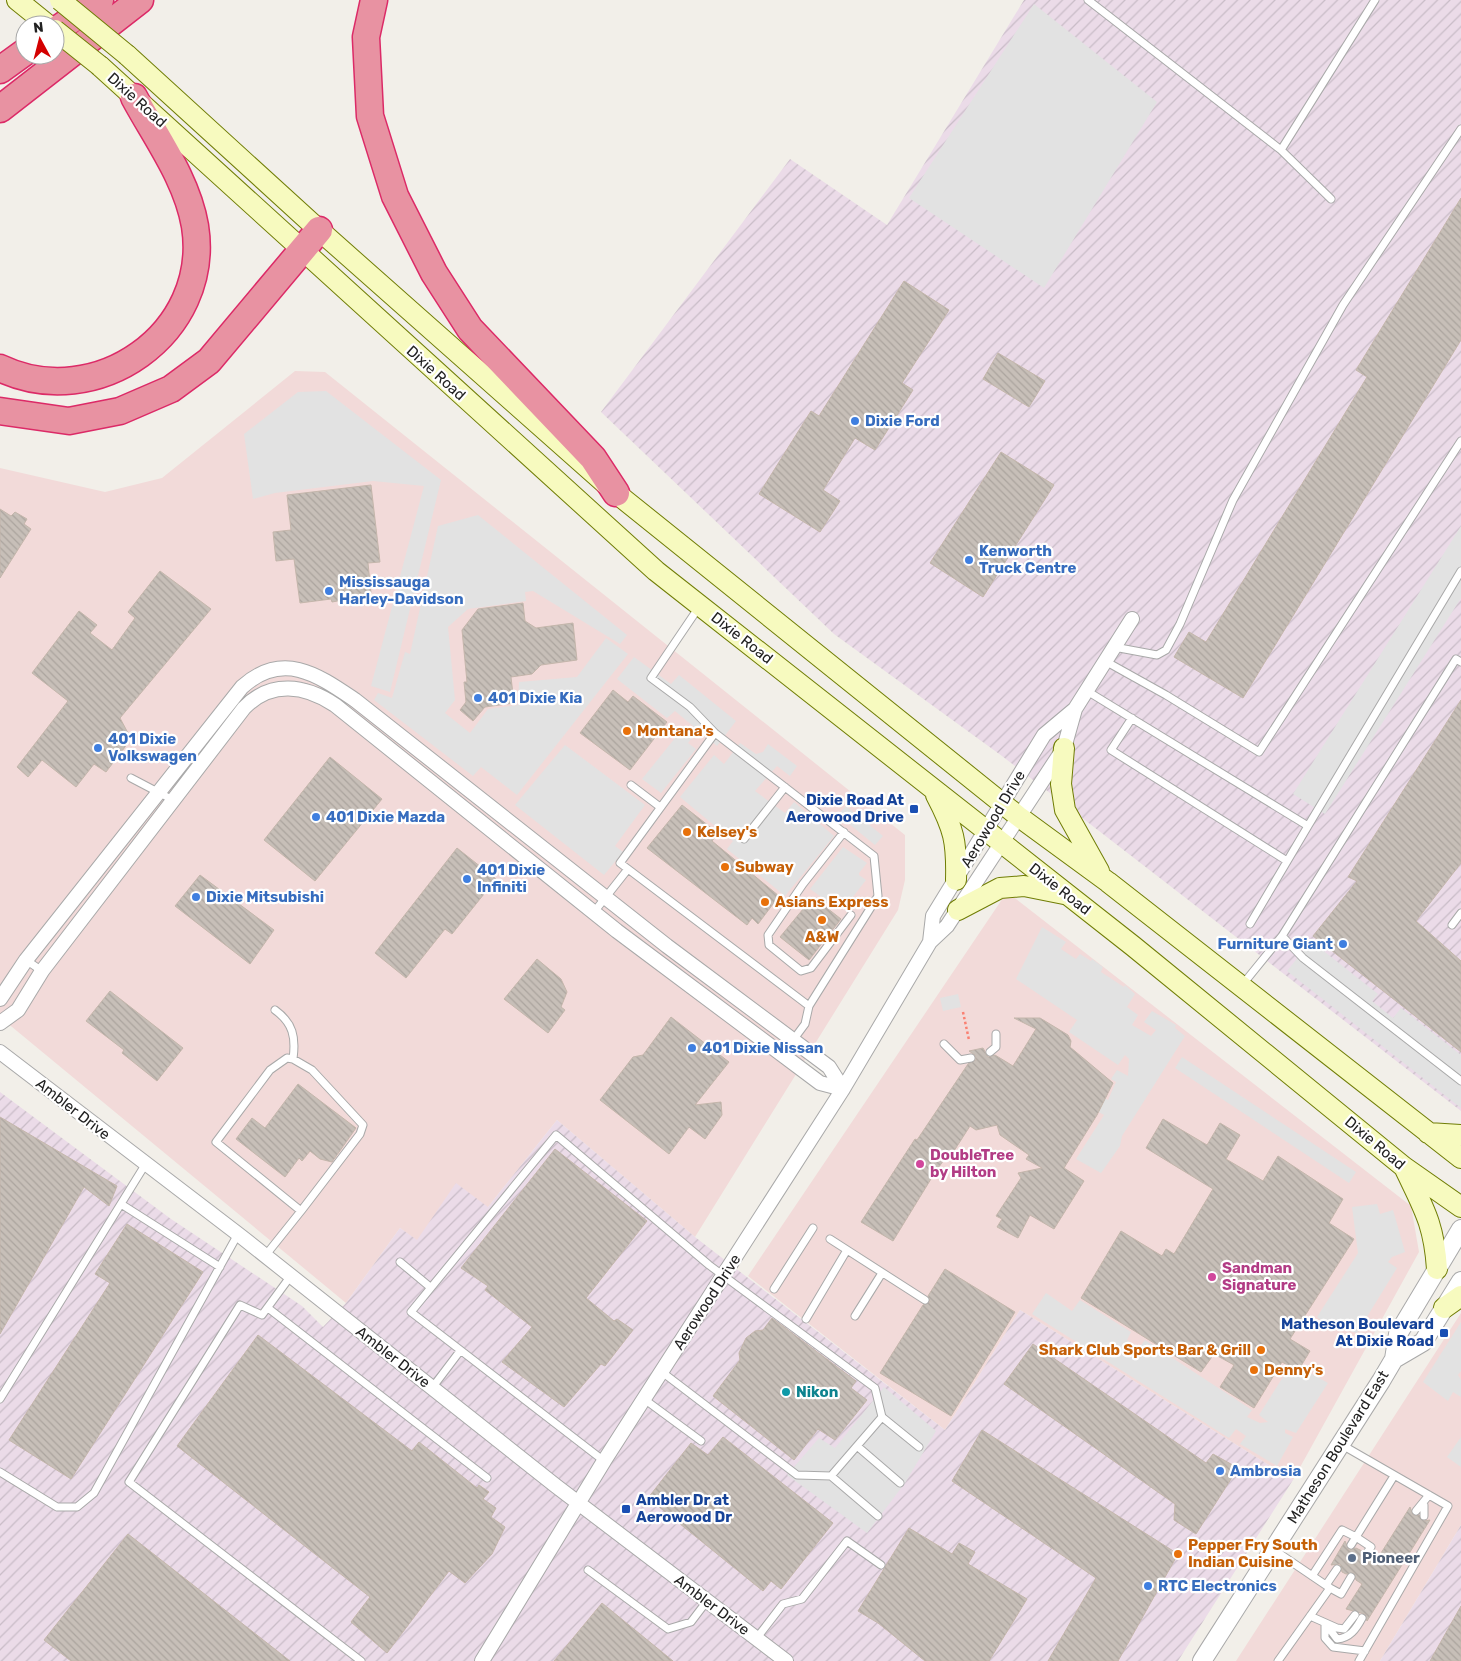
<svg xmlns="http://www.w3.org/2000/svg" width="1461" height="1661" viewBox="0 0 1461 1661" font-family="Rubik,sans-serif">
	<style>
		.commercial { fill: #f2dad9 }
		.industrial { fill: url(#industrial-furrows) }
		.parking { fill: #e2e2e2 }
		.building { fill: url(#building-back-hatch); stroke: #c4b6ab }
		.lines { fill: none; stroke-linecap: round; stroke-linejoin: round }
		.service-casing { stroke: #a9a9a9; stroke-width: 9 }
		.minor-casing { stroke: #a9a9a9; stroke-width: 16 }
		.tertiary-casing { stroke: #a9a9a9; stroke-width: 20 }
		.secondary-casing { stroke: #707d05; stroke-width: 22 }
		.motorway-casing { stroke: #dc2a67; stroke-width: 29 }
		.path { stroke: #fa8072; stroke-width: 2.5; stroke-dasharray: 2.5 2.5; stroke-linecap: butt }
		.service { stroke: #fff; stroke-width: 7 }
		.minor { stroke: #fff; stroke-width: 14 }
		.tertiary { stroke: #fff; stroke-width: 18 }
		.secondary { stroke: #f7fabf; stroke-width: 20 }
		.motorway { stroke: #e892a2; stroke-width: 26 }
		.secondary-bridge-casing { stroke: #707d05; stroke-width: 22; stroke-linecap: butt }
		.secondary-bridge { stroke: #f7fabf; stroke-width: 20 }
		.shop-dot { fill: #3f7fe0; stroke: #fff; stroke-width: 2 }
		.food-dot { fill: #e8710a; stroke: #fff; stroke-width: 2 }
		.transit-dot { fill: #1a4fb4; stroke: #fff; stroke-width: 2 }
		.hotel-dot { fill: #d1479c; stroke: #fff; stroke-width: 2 }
		.culture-dot { fill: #0f9aa8; stroke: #fff; stroke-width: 2 }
		.service-dot { fill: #5c6f8a; stroke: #fff; stroke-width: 2 }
		.labels { text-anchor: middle; stroke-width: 4.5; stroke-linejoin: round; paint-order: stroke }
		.street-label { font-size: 15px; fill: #222; stroke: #fff }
		.shop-label { font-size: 15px; font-weight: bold; fill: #366cbe; stroke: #fff; text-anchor: start }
		.food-label { font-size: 15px; font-weight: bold; fill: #c56008; stroke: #fff; text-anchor: start }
		.transit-label { font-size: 15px; font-weight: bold; fill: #164399; stroke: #fff; text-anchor: end }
		.hotel-label { font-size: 15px; font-weight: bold; fill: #b23c85; stroke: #fff; text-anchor: start }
		.culture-label { font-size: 15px; font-weight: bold; fill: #0d838f; stroke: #fff; text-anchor: start }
		.service-label { font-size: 15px; font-weight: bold; fill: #4e5e75; stroke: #fff; text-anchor: start }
	</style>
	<defs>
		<pattern id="industrial-furrows" width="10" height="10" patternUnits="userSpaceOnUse" patternTransform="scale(1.25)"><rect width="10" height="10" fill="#ebdbe8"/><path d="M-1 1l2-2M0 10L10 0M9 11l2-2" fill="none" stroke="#c9bcc7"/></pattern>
		<pattern id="building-back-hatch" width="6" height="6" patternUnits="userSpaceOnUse" patternTransform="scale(1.25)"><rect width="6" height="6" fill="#c7bfb8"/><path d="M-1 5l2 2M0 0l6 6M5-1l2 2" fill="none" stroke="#aba49e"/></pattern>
	</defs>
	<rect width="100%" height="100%" fill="#f2efe9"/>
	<path class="commercial" d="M295,371L325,372L905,835V880L898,910L695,1237L557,1120L488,1207L417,1241L400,1228L346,1303L0,1017V468L105,492L162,478Z
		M1007,892L1411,1206L1419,1252L1293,1480L1020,1310L945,1430L748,1276Z
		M1461,1313V1525L1380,1661H1236Z"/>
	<path class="industrial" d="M1024,0H1461V1111L1002,756L834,634L601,412L790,159L887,225Z
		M0,1092L171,1219L302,1306L323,1327L346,1303L400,1228L417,1240L456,1183L488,1207L557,1120L695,1237L945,1430L1020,1310L1293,1480L1178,1661H0Z
		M1461,1525V1661H1380Z"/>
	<path class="parking" d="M1034,4L1157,102L1044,288L909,198Z
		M326,391L441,480L390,692L371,686L424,486L373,481L275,493L253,499L244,434L298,392Z
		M478,515L627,635L620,644L533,591L525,592L526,601L468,609L448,627L455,700L445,713L470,733L488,709L518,705L519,682L577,677L606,638L628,654L517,795L481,767L473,776L374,700L378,693L392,698L405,652L410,654L438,526Z
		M1461,526V598L1325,814L1293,794Z
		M634,657L671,684L679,675L736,721L717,746L675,711L667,718L617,679Z
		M684,727L694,735L688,743L696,749L661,793L642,779Z
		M740,743L756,754L763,752L768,744L797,766L790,776L777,766L755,791L785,813L794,802L834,836L785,896L727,849L733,841L680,797L714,755L724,764Z
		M565,745L645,805L615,846L623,852L604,875L515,805Z
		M846,806L883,836L875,845L838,815Z
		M843,847L867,863L859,873V875L866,880L849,902L841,898L834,906L810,889Z
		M1042,927L1066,942L1061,949L1076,959L1080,954L1091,961L1092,959L1103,967L1101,972L1124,987L1125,985L1135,994L1127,1007L1138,1015L1132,1025L1151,1036L1156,1030L1144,1022L1152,1011L1176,1025L1175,1028L1185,1036L1122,1136L1120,1146L1101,1173L1076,1159L1104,1115L1097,1111L1104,1098L1108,1100L1116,1082L1111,1079L1117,1070L1128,1076L1129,1059L1125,1055L1118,1065L1069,1032L1077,1020L1016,979Z
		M1311,941L1378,994L1372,1001L1393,1018L1401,1008L1461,1055V1108L1287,971Z
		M958,994L961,1007L943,1011L940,998Z
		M1182,1057L1356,1172L1349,1183L1175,1068Z
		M1377,1204L1380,1214L1393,1210L1405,1252L1392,1257L1388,1262L1397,1268L1357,1333L1327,1325L1317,1317L1358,1253L1352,1207Z
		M1046,1293L1072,1311L1080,1300L1131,1332L1127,1340L1139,1348L1145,1340L1252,1410L1247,1417L1260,1423L1268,1422L1259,1415L1288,1369L1299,1375L1303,1369L1328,1383L1296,1433L1285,1429V1433L1293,1437L1277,1466L1240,1444L1246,1436L1236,1429L1229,1438L1032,1314Z
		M1461,1322V1371L1458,1375L1461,1380V1397L1453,1392L1448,1401L1423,1382Z
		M884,1387L936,1431L905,1483L867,1533L787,1475L819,1438L835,1448Z
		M1461,1437V1467L1447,1457Z"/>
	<path class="building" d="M1461,198V340L1243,698L1174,657L1189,632L1206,642L1367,377L1356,370Z
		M904,281L949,310L902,383L913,390L875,450L855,438L823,490L840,501L820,532L759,494L811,411L819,416Z
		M998,353L1045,381L1029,407L983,379Z
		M1001,452L1054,485L983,597L930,563Z
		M371,485L380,562L368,563L371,593L343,597V600L332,602L331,599L300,603L294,559L276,561L273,532L291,530L287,495Z
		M0,509L11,516L15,512L27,519L24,524L31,529L0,578Z
		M160,571L211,609L120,718L128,733L129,739L125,747L106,772L94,764L76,787L42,760L28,777L17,767L68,701L32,673L79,611L97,625L90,633L112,650L135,618L128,612Z
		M523,603L525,621L536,628L573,623L577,660L541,665L532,674L511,677L514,703L485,707L473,721L460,710L466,702L464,682H467L462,630L478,609Z
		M613,690L628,702L633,696L667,722L630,770L580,733Z
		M1461,700V863L1416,921L1461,961V1052L1313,936L1357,881L1348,877Z
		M330,757L382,799L315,881L264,840Z
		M682,805L718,833L712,841L779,896L758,924L752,918L747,925L647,848Z
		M457,848L496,879L452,934L445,929L406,978L375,953Z
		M200,875L274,930L250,964L175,906Z
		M813,897L841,919L809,960L780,937Z
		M537,959L561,979L567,992L561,1007L565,1010L548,1033L504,999Z
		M110,991L183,1048L157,1081L122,1053L124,1050L86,1021Z
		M671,1017L729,1062L695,1105L721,1102L722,1115L705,1139L689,1127L669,1154L600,1100L633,1057L643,1055Z
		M1014,1018H1040L1068,1035L1071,1041L1070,1047L1113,1083L1097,1115L1064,1168L1084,1181L1054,1229L1030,1215L1018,1238L997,1227L1002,1219L996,1216L1021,1178L1018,1173L1042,1168L1026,1159L1029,1155L1000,1135L997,1125L976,1130L970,1126L952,1154H948L934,1174L893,1241L861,1222L915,1139L917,1140L968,1064L976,1060L975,1055L969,1051L983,1048L988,1057L995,1055L1013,1066L1036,1029Z
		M298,1084L356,1128L332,1162L320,1159L310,1151L302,1161L299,1158L285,1177L236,1139L252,1118L265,1128Z
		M0,1117L117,1186L109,1206L84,1187L0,1334Z
		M1163,1119L1207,1145L1220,1123L1240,1135L1226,1159L1263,1181L1278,1156L1343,1199L1329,1223L1354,1239L1290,1339L1310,1351L1298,1371L1282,1362L1254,1408L1220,1387L1234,1365L1214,1354L1201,1372L1081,1298L1121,1231L1162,1256L1166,1249L1174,1254L1213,1189L1146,1148Z
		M555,1149L647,1221L586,1298L614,1321L617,1319L633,1330L605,1366L601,1364L564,1407L502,1362L532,1327L485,1290L488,1286L461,1268Z
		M127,1224L203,1272L71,1479L9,1440L110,1283L95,1274Z
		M945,1269L1015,1312L951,1416L880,1373L923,1305L930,1302L928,1296Z
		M772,1318L856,1381L851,1388L867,1400L835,1440L818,1429L794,1460L713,1396L740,1360L739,1353L746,1338L755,1331L763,1330Z
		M258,1335L412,1451L419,1442L477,1488L479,1485L489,1492L483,1499L496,1508L491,1517L505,1527L492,1554L465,1583L449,1571L387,1653L351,1622L370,1597L177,1446Z
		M1033,1344L1206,1463L1213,1454L1238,1468L1196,1534L1174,1520L1175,1504L1004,1384Z
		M982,1430L1178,1554L1118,1661H1048L1096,1578L952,1481Z
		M723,1437L833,1523L781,1589L771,1581L763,1591L648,1498L691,1443L708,1455Z
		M1410,1507L1413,1515H1419L1424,1521L1430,1520L1367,1621L1365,1614L1346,1609L1362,1584L1356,1580L1354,1573L1346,1574L1342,1572L1340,1564L1331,1565L1345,1541L1349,1550L1356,1548L1362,1551L1363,1559L1371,1557L1376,1561Z
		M909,1528L952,1554L959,1543L975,1552L968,1564L1027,1599L989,1661H925L878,1623L858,1611Z
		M128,1534L290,1661H71L44,1640Z
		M602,1603L673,1661H554Z
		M1461,1606V1661H1430Z"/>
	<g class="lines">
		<defs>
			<path id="service" d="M1088,0L1281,150
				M1331,199L1281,150L1375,0
				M699,607L651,678L690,707L715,733L874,856L878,896L809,1006L805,1024L782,1055
				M1114,647L1157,655L1166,650L1180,624L1233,500L1343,305L1461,129
				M1105,661L1166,695L1259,752L1461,441
				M1087,691L1308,826L1461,571
				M1132,718L1111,750L1287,861
				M131,778L173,800
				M631,785L660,807
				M844,832L803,884L768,935L769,945L801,971L811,968L851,915
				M744,839L785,787
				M628,869L809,1006
				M594,912L628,869L620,863L715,733
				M1250,924L1308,826
				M1452,925L1461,913
				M1282,936L1456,659L1461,662
				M26,960L42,971
				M1243,984L1282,936L1303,958L1461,1081
				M275,1010C293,1023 296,1037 293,1059
				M944,1044L960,1060L971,1058
				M990,1052L996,1047V1034
				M121,1204L220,1267
				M830,1239L925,1300
				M265,1256L301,1211L216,1142L270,1070L287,1058L293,1059L312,1070L363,1125L360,1134L301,1211
				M400,1262L430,1287
				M290,1277L262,1315L240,1305L129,1482L361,1661
				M774,1289L813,1228
				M268,1308L487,1478
				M855,1316L882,1273
				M806,1319L847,1250
				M432,1388L460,1351
				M0,1399L145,1165
				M644,1399L701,1441
				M882,1417L919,1447
				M1342,1445L1448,1506L1359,1661
				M857,1446L900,1483
				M604,1461L411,1312L556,1135L709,1265L875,1388L882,1417L831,1476L797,1475L662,1372
				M0,1472L57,1507H77L94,1493L238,1234
				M831,1476L878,1516
				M1424,1505V1516
				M1416,1511L1429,1495
				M1351,1545L1356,1537L1371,1547L1366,1554
				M1274,1550L1330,1588L1278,1661
				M588,1570L668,1629L691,1622L707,1601
				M1312,1576L1342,1530L1356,1537L1394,1476
				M1326,1585L1337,1569
				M1330,1588L1341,1594L1351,1577
				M1310,1616L1337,1628L1344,1629L1355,1615
				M1325,1623V1638L1333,1647L1365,1651
				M1325,1623L1337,1639C1350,1638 1356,1629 1362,1618
				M756,1639L783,1604L802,1599L847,1541L881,1565"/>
			<path id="minor" d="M930,942L933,916L1044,735L1075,709
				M0,999L26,960L242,687C283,650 318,675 355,700L667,946L829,1067L843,1089
				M0,1023L18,1010L42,971L244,708C271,680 305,685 335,705L617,931L820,1083L843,1089
				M0,1052L238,1234L556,1486L786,1661
				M482,1661L604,1461L843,1089L930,942L947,926L1064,748L1075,709L1132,619"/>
			<path id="tertiary" d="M1394,1359L1423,1342L1461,1281
				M1202,1661L1381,1381L1394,1359L1398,1334L1461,1229"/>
			<path id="secondary" d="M17,0L48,25
				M127,55L319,230L616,493L1018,816L1108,882L1461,1158
				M100,66L656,571L1133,946L1404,1167L1461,1207
				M1064,748L1061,784L1065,810L1099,871
				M936,795C954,829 957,842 956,880
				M958,910L1000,888L1024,886L1064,894
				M1428,1133L1461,1135
				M1405,1169C1424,1209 1434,1224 1437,1269
				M1444,1308L1461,1296"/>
			<path id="motorway" d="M374,0L366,37L370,116L395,196L434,273L470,329L593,458L616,493
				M55,31L100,0
				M0,70L25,52
				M0,109L140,0
				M0,368C96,414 212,333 195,226C187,179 156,138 134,97
				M0,411L69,421L120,411L171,389L209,361L319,230"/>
		</defs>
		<use href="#service" class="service-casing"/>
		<use href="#minor" class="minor-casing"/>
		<use href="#tertiary" class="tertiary-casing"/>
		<use href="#secondary" class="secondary-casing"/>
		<use href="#motorway" class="motorway-casing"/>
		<path class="path" d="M963,1012L969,1040"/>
		<use href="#service" class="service"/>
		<use href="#minor" class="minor"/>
		<use href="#tertiary" class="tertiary"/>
		<use href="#secondary" class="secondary"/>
		<use href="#motorway" class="motorway"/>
		<defs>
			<path id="secondary-bridge" d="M60,0L127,55
				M55,30L100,66"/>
		</defs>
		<use href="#secondary-bridge" class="secondary-bridge-casing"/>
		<use href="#secondary-bridge" class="secondary-bridge"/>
	</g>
	<g class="shop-dot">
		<circle cx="855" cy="421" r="5"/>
		<circle cx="969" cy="560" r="5"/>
		<circle cx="329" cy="591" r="5"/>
		<circle cx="478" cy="698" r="5"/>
		<circle cx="98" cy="748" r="5"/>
		<circle cx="316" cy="817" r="5"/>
		<circle cx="467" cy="879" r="5"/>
		<circle cx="196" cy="897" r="5"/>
		<circle cx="1343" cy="944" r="5"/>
		<circle cx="692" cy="1048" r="5"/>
		<circle cx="1220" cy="1471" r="5"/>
		<circle cx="1148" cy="1586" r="5"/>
	</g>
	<g class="food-dot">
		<circle cx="627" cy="731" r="5"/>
		<circle cx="687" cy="832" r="5"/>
		<circle cx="725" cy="867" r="5"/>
		<circle cx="765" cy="902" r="5"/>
		<circle cx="822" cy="920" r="5"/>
		<circle cx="1261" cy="1350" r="5"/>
		<circle cx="1254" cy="1370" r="5"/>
		<circle cx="1178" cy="1554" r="5"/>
	</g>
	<g class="transit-dot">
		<rect x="909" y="804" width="10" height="10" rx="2.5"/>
		<rect x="1439" y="1328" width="10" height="10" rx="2.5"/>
		<rect x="621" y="1504" width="10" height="10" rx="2.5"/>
	</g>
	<g class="hotel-dot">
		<circle cx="920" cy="1164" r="5"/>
		<circle cx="1212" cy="1277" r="5"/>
	</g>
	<circle class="culture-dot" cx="786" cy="1392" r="5"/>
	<circle class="service-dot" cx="1352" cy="1558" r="5"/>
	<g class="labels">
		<g class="street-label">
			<text transform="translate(137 100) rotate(42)" y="5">Dixie Road</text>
			<text transform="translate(436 373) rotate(42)" y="5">Dixie Road</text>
			<text transform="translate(742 638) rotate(38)" y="5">Dixie Road</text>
			<text transform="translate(993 819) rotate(-59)" y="5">Aerowood Drive</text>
			<text transform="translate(1060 889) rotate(38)" y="5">Dixie Road</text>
			<text transform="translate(73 1109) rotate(38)" y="5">Ambler Drive</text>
			<text transform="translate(1375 1143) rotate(40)" y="5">Dixie Road</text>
			<text transform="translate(707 1302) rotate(-57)" y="5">Aerowood Drive</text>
			<text transform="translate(393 1357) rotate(38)" y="5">Ambler Drive</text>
			<text transform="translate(1338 1447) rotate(-58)" y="5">Matheson Boulevard East</text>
			<text transform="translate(712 1605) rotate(37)" y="5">Ambler Drive</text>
		</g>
		<g class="shop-label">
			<text x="865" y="426">Dixie Ford</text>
			<text x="979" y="556">Kenworth<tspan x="979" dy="17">Truck Centre</tspan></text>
			<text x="339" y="587">Mississauga<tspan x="339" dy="17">Harley-Davidson</tspan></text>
			<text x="488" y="703">401 Dixie Kia</text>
			<text x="108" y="744">401 Dixie<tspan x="108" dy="17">Volkswagen</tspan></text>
			<text x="326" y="822">401 Dixie Mazda</text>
			<text x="477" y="875">401 Dixie<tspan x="477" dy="17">Infiniti</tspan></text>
			<text x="206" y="902">Dixie Mitsubishi</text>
			<text x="1333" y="949" text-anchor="end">Furniture Giant</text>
			<text x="702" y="1053">401 Dixie Nissan</text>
			<text x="1230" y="1476">Ambrosia</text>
			<text x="1158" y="1591">RTC Electronics</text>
		</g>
		<g class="food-label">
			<text x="637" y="736">Montana's</text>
			<text x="697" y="837">Kelsey's</text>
			<text x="735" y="872">Subway</text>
			<text x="775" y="907">Asians Express</text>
			<text x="822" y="942" text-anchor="middle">A&amp;W</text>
			<text x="1251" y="1355" text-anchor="end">Shark Club Sports Bar &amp; Grill</text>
			<text x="1264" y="1375">Denny's</text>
			<text x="1188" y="1550">Pepper Fry South<tspan x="1188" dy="17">Indian Cuisine</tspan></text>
		</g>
		<g class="transit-label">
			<text x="904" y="805">Dixie Road At<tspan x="904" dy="17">Aerowood Drive</tspan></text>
			<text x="1434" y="1329">Matheson Boulevard<tspan x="1434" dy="17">At Dixie Road</tspan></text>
			<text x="636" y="1505" text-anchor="start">Ambler Dr at<tspan x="636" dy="17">Aerowood Dr</tspan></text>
		</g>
		<g class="hotel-label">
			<text x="930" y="1160">DoubleTree<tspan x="930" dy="17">by Hilton</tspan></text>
			<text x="1222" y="1273">Sandman<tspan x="1222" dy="17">Signature</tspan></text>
		</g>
		<g class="culture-label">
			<text x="796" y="1397">Nikon</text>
		</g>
		<g class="service-label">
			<text x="1362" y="1563">Pioneer</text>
		</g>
	</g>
	<g transform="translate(40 40) rotate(353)"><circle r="24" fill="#ffffff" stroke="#a7a7a7"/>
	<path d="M0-4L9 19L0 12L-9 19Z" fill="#d40000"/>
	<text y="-8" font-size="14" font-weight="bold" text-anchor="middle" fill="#222222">N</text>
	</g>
</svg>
